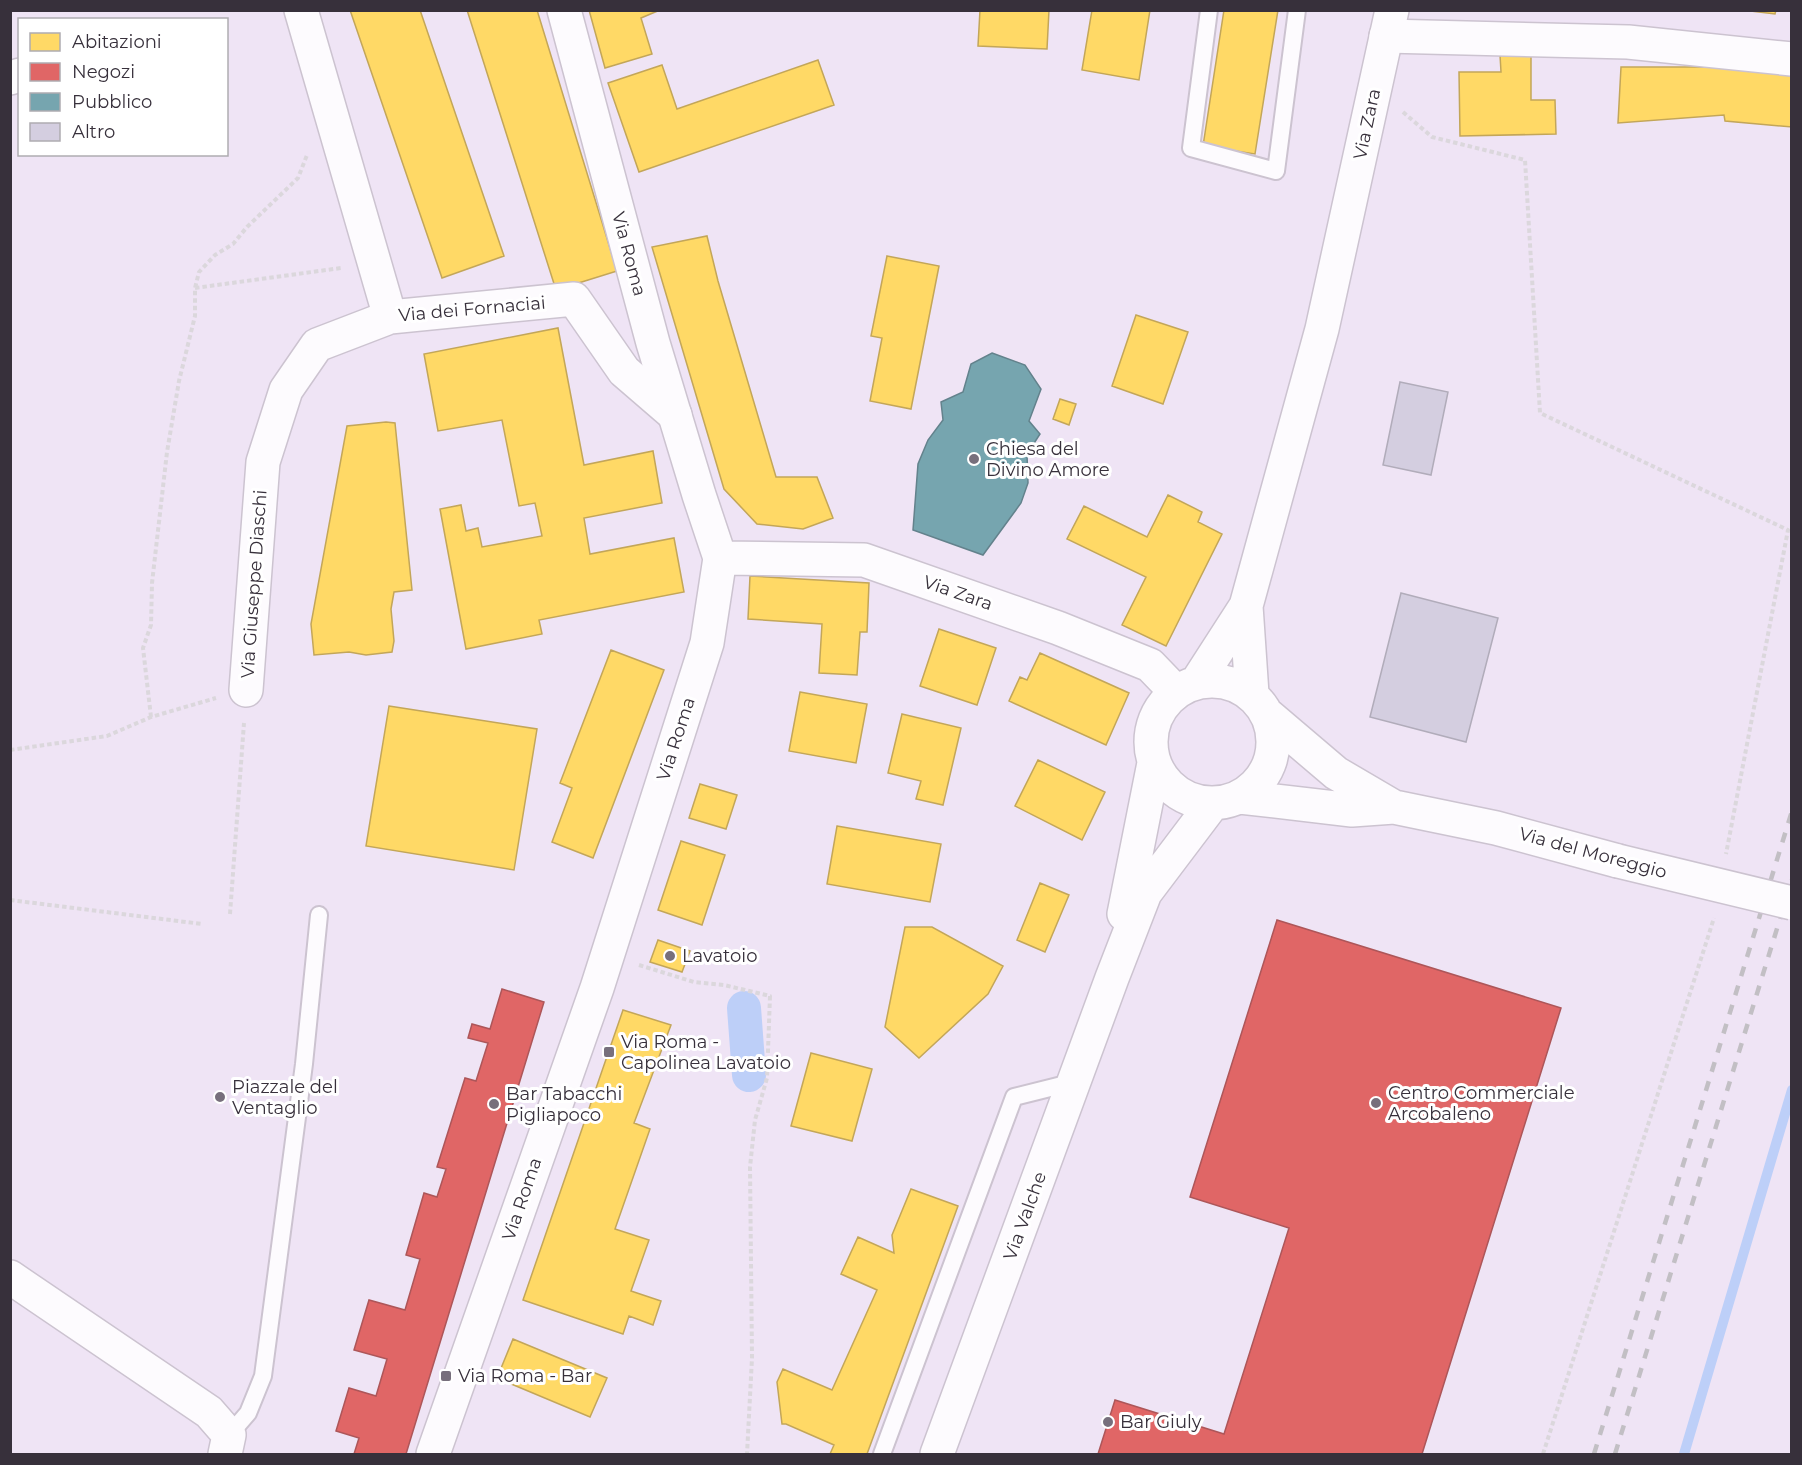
<svg xmlns="http://www.w3.org/2000/svg" width="1802" height="1465" viewBox="0 0 1802 1465" font-family="Montserrat,sans-serif">
	<style>
		.homes { fill: #ffd966; stroke: #c3a659; stroke-width: 1.5 }
		.shops { fill: #e06666; stroke: #ad5659; stroke-width: 1.5 }
		.public { fill: #76a5af; stroke: #63828c; stroke-width: 1.5 }
		.lines { fill: none; stroke-linecap: round; stroke-linejoin: round }
		.stream { stroke: #bdcff8; stroke-width: 10 }
		.canal { stroke: #bdcff8; stroke-width: 34 }
		.building { fill: #d4cee0; stroke: #b1acba; stroke-width: 1.5 }
		.lane-casing { stroke: #ccc3d0; stroke-width: 20 }
		.street-casing { stroke: #ccc3d0; stroke-width: 36 }
		.secondary-casing { stroke: #ccc3d0; stroke-width: 36 }
		.path { stroke: #dbd7dc; stroke-width: 4; stroke-dasharray: 4.5 3; stroke-linecap: butt }
		.lane { stroke: #fdfbfe; stroke-width: 16 }
		.street { stroke: #fdfbfe; stroke-width: 33 }
		.secondary { stroke: #fdfbfe; stroke-width: 33 }
		.rail { stroke: #c2bfc4; stroke-width: 4.5; stroke-dasharray: 10 10; stroke-linecap: butt }
		.secondary-bridge-casing { stroke: #ccc3d0; stroke-width: 36; stroke-linecap: butt }
		.secondary-bridge { stroke: #fdfbfe; stroke-width: 33 }
		.poi-dot { fill: #776f7c; stroke: #fff; stroke-width: 2 }
		.labels { text-anchor: middle; stroke-width: 6; stroke-linejoin: round; paint-order: stroke }
		.street-label { font-size: 18px; fill: #37303b; stroke: #fff }
		.poi-label { font-size: 18px; fill: #37303b; stroke: #fff; text-anchor: start }
	</style>
	<rect width="100%" height="100%" fill="#efe4f5"/>
	<path class="homes" d="M350,10H420L504,256L442,278Z
		M467,10H537L617,271L556,290Z
		M589,10H660L641,18L652,54L605,68Z
		M980,10H1049L1047,49L978,46Z
		M1092,10H1150L1139,80L1082,70Z
		M1224,10H1278L1255,154L1203,146Z
		M1742,10H1776L1775,14Z
		M1500,55H1531V100H1555L1556,134L1460,136L1459,72H1501Z
		M818,60L834,105L639,172L608,83L662,65L677,109Z
		M1621,67H1724L1792,76V127L1725,121L1724,115L1618,123Z
		M707,236L718,281L776,477H817L833,518L803,529L757,524L724,489L652,247Z
		M887,256L939,266L911,409L870,401L882,338L871,336Z
		M1136,315L1188,332L1163,404L1112,386Z
		M558,328L584,465L653,451L662,503L584,518L590,554L674,538L684,592L539,620L542,634L466,649L440,509L461,505L466,531L478,528L482,547L542,536L535,503L519,506L502,420L438,431L424,354Z
		M1060,399L1076,404L1069,425L1053,419Z
		M386,422L395,423L412,590L394,592L391,609L394,641L392,652L366,655L349,652L314,655L311,624L347,426Z
		M1168,495L1202,512L1198,522L1222,534L1166,646L1122,625L1146,577L1067,539L1084,506L1147,537Z
		M750,576L869,583L867,632H860L857,675L819,673L822,624L748,619Z
		M939,629L996,648L977,705L920,686Z
		M611,650L664,670L593,858L552,842L572,788L560,783Z
		M1040,653L1129,693L1106,745L1009,701L1020,677L1027,680Z
		M800,692L867,704L856,763L789,751Z
		M389,706L537,729L514,870L366,846Z
		M902,714L961,728L943,805L916,799L921,781L888,773Z
		M1038,760L1105,792L1082,840L1015,806Z
		M700,784L737,795L726,829L689,818Z
		M837,826L941,844L930,902L827,884Z
		M681,841L725,855L702,925L658,910Z
		M1040,883L1069,895L1045,952L1017,940Z
		M905,927H932L1003,966L988,994L919,1058L885,1027Z
		M658,940L690,951L682,972L650,962Z
		M623,1010L671,1025L634,1123L650,1129L615,1229L649,1240L631,1291L661,1301L653,1325L629,1316L623,1334L523,1300Z
		M811,1053L872,1069L852,1141L791,1126Z
		M911,1189L958,1206L867,1454H830L834,1445L786,1424H782L777,1382L783,1369L832,1390L877,1290L841,1274L858,1237L894,1253L892,1235Z
		M513,1339L607,1378L590,1417L497,1378Z"/>
	<path class="shops" d="M1277,920L1561,1008L1422,1454H1098L1115,1400L1224,1434L1289,1228L1190,1197Z
		M502,989L544,1002L406,1454H354L359,1438L336,1431L349,1388L376,1396L387,1359L354,1350L369,1300L405,1310L420,1259L406,1255L424,1193L437,1197L446,1169L437,1167L465,1078L476,1081L488,1043L468,1038L472,1024L490,1029Z"/>
	<path class="public" d="M992,353L1025,365L1041,389L1029,421L1040,434L1027,454L1028,483L1021,503L983,555L913,530L918,464L928,440L943,420L941,402L963,392L971,364Z"/>
	<g class="lines">
		<path class="stream" d="M1684,1454L1792,1090"/>
		<path class="canal" d="M744,1008L749,1075"/>
	</g>
	<path class="building" d="M1400,382L1448,392L1431,475L1383,465Z
		M1401,593L1498,618L1466,742L1370,717Z"/>
	<g class="lines">
		<defs>
			<path id="lane" d="M1209,10L1191,148L1276,171L1297,10
				M229,1435L248,1413L263,1376L304,1064L319,915
				M882,1454L1014,1097L1074,1082"/>
			<path id="street" d="M301,10L390,317L574,299L624,371L675,415
				M1386,36L1628,42L1792,59
				M10,78L20,75
				M246,690L263,462L286,390L317,345L390,317
				M10,1277L209,1412L229,1435L225,1454"/>
			<path id="secondary" d="M720,558L864,560L1058,628L1150,665L1176,692
				M1246,606L1252,694
				M1151 742a61 61 0 1 1 122 0a61 61 0 1 1-122 0Z
				M1197,682L1246,606L1322,329L1392,10
				M1269,716L1336,773L1394,807
				M1240,797L1352,810L1394,807L1496,828L1618,861
				M1124,914L1154,763
				M433,1454L597,988L707,643L720,558L699,495L653,343L564,10
				M937,1454L1112,978L1145,893L1213,803"/>
		</defs>
		<use href="#lane" class="lane-casing"/>
		<use href="#street" class="street-casing"/>
		<use href="#secondary" class="secondary-casing"/>
		<path class="path" d="M1403,112L1432,137L1525,160L1540,413L1788,530L1726,854
			M195,288L341,268
			M151,717L143,648L151,625L152,583L167,452L179,381L195,316V288L199,272L215,255L233,244L247,227L298,178L307,155
			M10,750L107,736L151,717L216,698
			M10,900L202,924
			M230,914L244,723
			M639,965L694,982L724,985L770,996L767,1078L755,1120L750,1167L752,1358L747,1454
			M1543,1454L1714,918"/>
		<use href="#lane" class="lane"/>
		<use href="#street" class="street"/>
		<use href="#secondary" class="secondary"/>
		<path class="rail" d="M1594,1454L1792,811
			M1615,1454L1792,880"/>
		<defs>
			<path id="secondary-bridge" d="M1618,861L1792,903"/>
		</defs>
		<use href="#secondary-bridge" class="secondary-bridge-casing"/>
		<use href="#secondary-bridge" class="secondary-bridge"/>
	</g>
	<g class="poi-dot">
		<circle cx="974" cy="459" r="6"/>
		<circle cx="670" cy="956" r="6"/>
		<rect x="603" y="1046" width="12" height="12" rx="3"/>
		<circle cx="220" cy="1097" r="6"/>
		<circle cx="1376" cy="1103" r="6"/>
		<circle cx="494" cy="1104" r="6"/>
		<rect x="440" y="1370" width="12" height="12" rx="3"/>
		<circle cx="1108" cy="1422" r="6"/>
	</g>
	<g class="labels">
		<g class="street-label">
			<text transform="translate(1367 124) rotate(-78)" y="6">Via Zara</text>
			<text transform="translate(629 254) rotate(75)" y="6">Via Roma</text>
			<text transform="translate(472 309) rotate(-5)" y="6">Via dei Fornaciai</text>
			<text transform="translate(254 584) rotate(-86)" y="6">Via Giuseppe Diaschi</text>
			<text transform="translate(958 593) rotate(19)" y="6">Via Zara</text>
			<text transform="translate(676 739) rotate(-72)" y="6">Via Roma</text>
			<text transform="translate(1593 853) rotate(15)" y="6">Via del Moreggio</text>
			<text transform="translate(522 1199) rotate(-71)" y="6">Via Roma</text>
			<text transform="translate(1025 1216) rotate(-70)" y="6">Via Valche</text>
		</g>
		<g class="poi-label">
			<text x="986" y="455">Chiesa del<tspan x="986" dy="21">Divino Amore</tspan></text>
			<text x="682" y="962">Lavatoio</text>
			<text x="621" y="1048">Via Roma -<tspan x="621" dy="21">Capolinea Lavatoio</tspan></text>
			<text x="232" y="1093">Piazzale del<tspan x="232" dy="21">Ventaglio</tspan></text>
			<text x="1388" y="1099">Centro Commerciale<tspan x="1388" dy="21">Arcobaleno</tspan></text>
			<text x="506" y="1100">Bar Tabacchi<tspan x="506" dy="21">Pigliapoco</tspan></text>
			<text x="458" y="1382">Via Roma - Bar</text>
			<text x="1120" y="1428">Bar Giuly</text>
		</g>
	</g>
	<rect width="1802" height="1465" fill="none" stroke="#37303b" stroke-width="24"/>
	<rect x="18" y="18" width="210" height="138" fill="#ffffff" stroke="#afacb1" stroke-width="1.5"/>
	<rect x="30" y="33" width="30" height="18" fill="#ffd966" stroke="#afacb1" stroke-width="1.5"/>
	<text x="72" y="48" font-size="18" fill="#37303b">Abitazioni</text>
	<rect x="30" y="63" width="30" height="18" fill="#e06666" stroke="#afacb1" stroke-width="1.5"/>
	<text x="72" y="78" font-size="18" fill="#37303b">Negozi</text>
	<rect x="30" y="93" width="30" height="18" fill="#76a5af" stroke="#afacb1" stroke-width="1.5"/>
	<text x="72" y="108" font-size="18" fill="#37303b">Pubblico</text>
	<rect x="30" y="123" width="30" height="18" fill="#d4cee0" stroke="#afacb1" stroke-width="1.5"/>
	<text x="72" y="138" font-size="18" fill="#37303b">Altro</text>
</svg>
